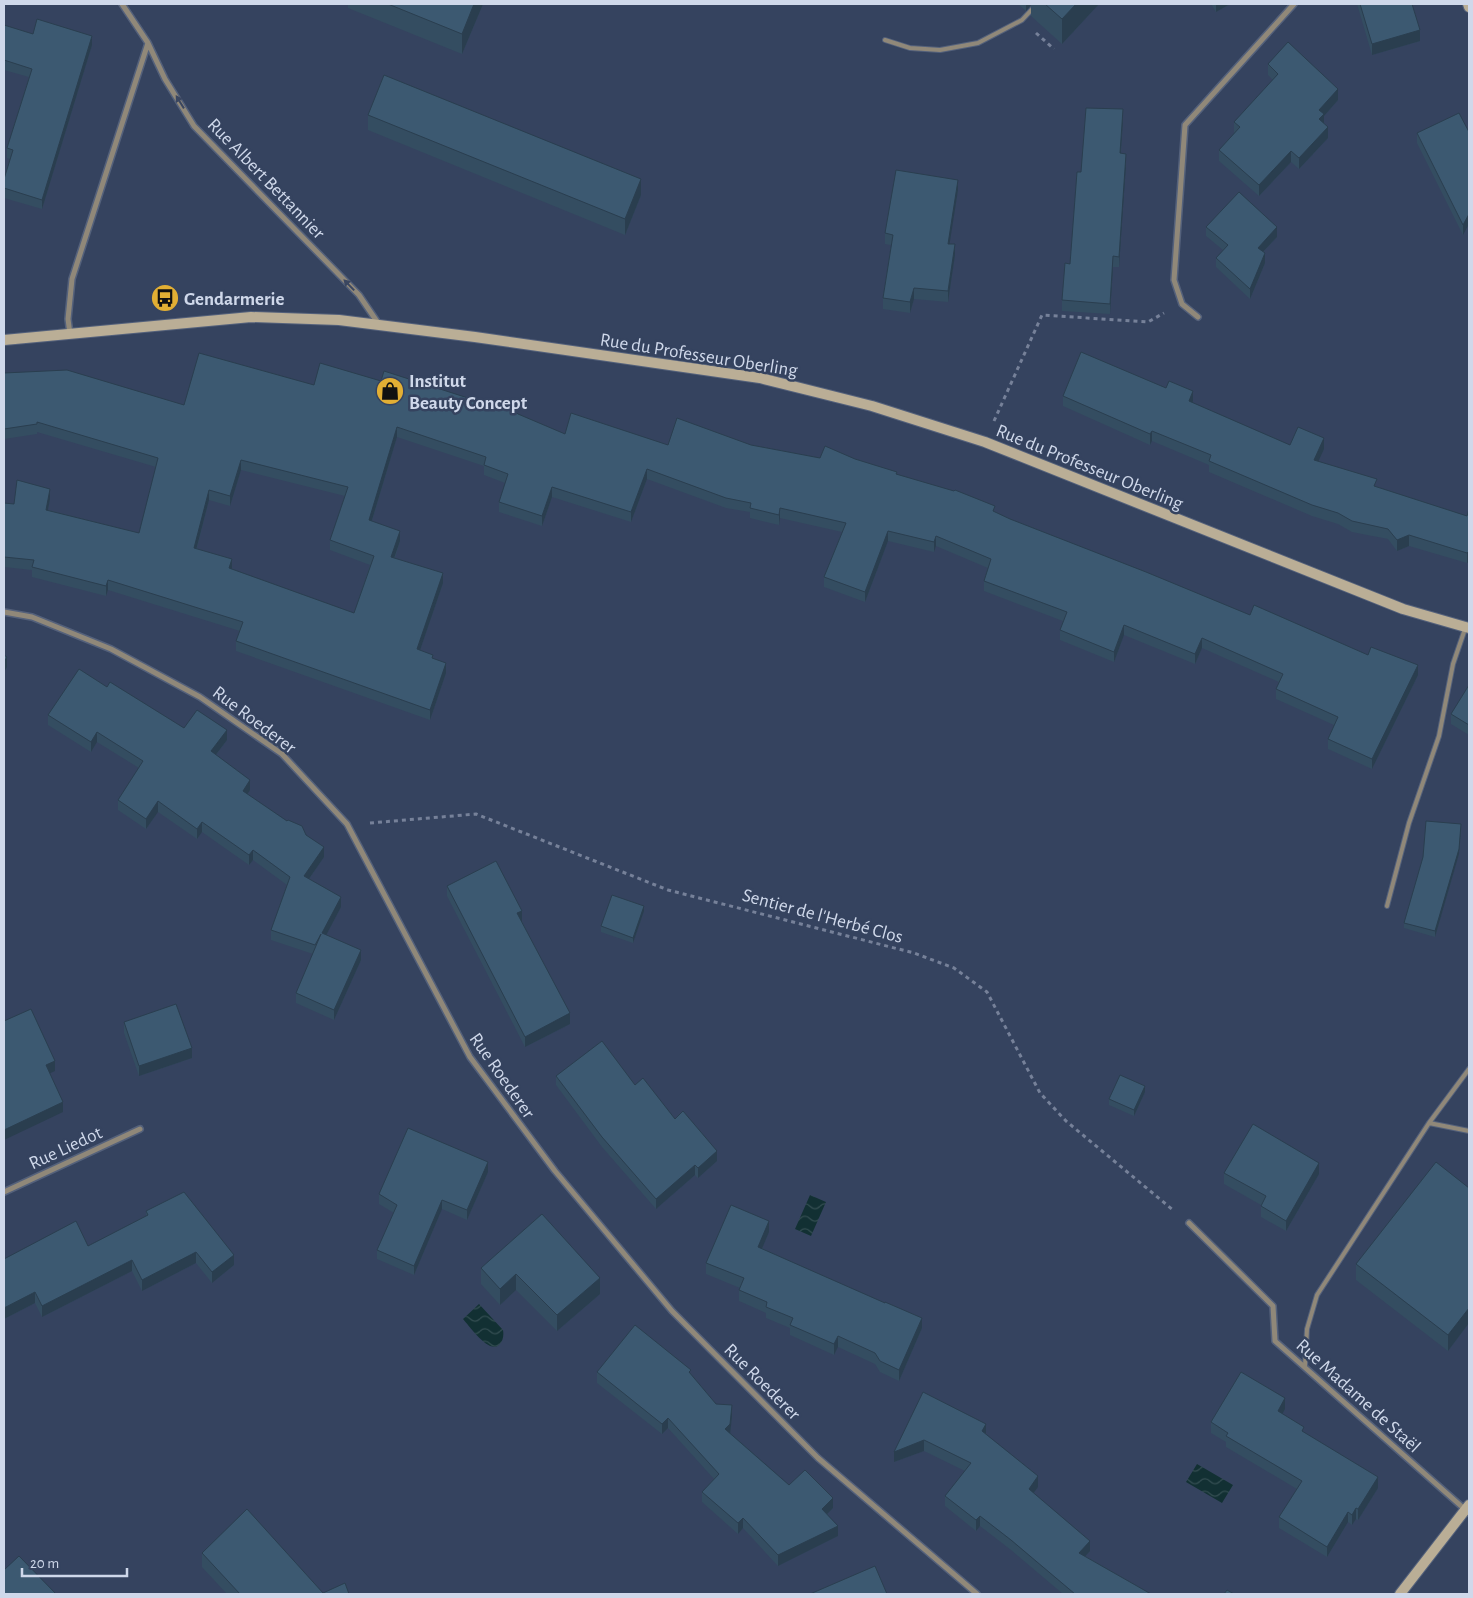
<svg xmlns="http://www.w3.org/2000/svg" width="1473" height="1598" viewBox="0 0 1473 1598" font-family="'Alegreya Sans',sans-serif">
	<style>
		.water { fill: url(#water-waves) }
		.lines { fill: none; stroke-linecap: round; stroke-linejoin: round }
		.lane-casing { stroke: #54617b; stroke-width: 6 }
		.street-casing { stroke: #54617b; stroke-width: 8 }
		.secondary-casing { stroke: #54617b; stroke-width: 12 }
		.path { stroke: #768199; stroke-width: 3; stroke-dasharray: 4 4; stroke-linecap: butt }
		.lane { stroke: #908879; stroke-width: 4 }
		.street { stroke: #908879; stroke-width: 5 }
		.secondary { stroke: #baae96; stroke-width: 10 }
		.wall { fill: #344d61; fill-rule: evenodd }
		.shaded-wall { fill: #2a3e4f }
		.building { fill: #3c5971; stroke: #2a3e4f; fill-rule: evenodd }
		.oneway { fill: #3a4660 }
		.labels { text-anchor: middle; stroke-width: 5; stroke-linejoin: round; paint-order: stroke }
		.street-label { font-size: 19px; fill: #cfd8ea; stroke: #35435f }
		.poi-label { font-size: 19px; font-weight: bold; fill: #cfd8ea; stroke: #35435f; text-anchor: start }
	</style>
	<defs>
		<pattern id="water-waves" width="16" height="10" patternUnits="userSpaceOnUse" patternTransform="scale(1.25)"><rect width="16" height="10" fill="#123033"/><path d="M0 5q4-4 8 0t8 0" fill="none" stroke="#334d51"/></pattern>
	</defs>
	<rect width="100%" height="100%" fill="#35435f"/>
	<path class="water" d="M810,1195L826,1202L811,1236L795,1229Z
		M479,1304L503,1330C504,1336 503,1341 499,1345C489,1354 470,1327 463,1319Z
		M1197,1464L1233,1485L1222,1503L1186,1482Z"/>
	<g class="lines">
		<defs>
			<path id="lane" d="M885,40L910,48L940,50L978,43L1022,20L1037,4
				M1387,906L1409,823L1439,736L1453,664L1465,629
				M1429,1123L1469,1131
				M1305,1366L1307,1329L1317,1295L1429,1123L1469,1069"/>
			<path id="street" d="M148,43L165,79L194,126L359,295L378,323
				M1198,317L1182,304L1174,280L1185,125L1294,4
				M70,334L68,319L72,279L148,43L122,4
				M4,612L32,617L111,649L200,697L282,754L347,824L470,1057L555,1171L672,1311L818,1458L977,1594
				M4,1192L140,1129
				M1189,1223L1273,1306L1275,1341L1469,1513"/>
			<path id="secondary" d="M1468,4L1469,7
				M4,340L251,317L339,320L475,337L760,378L872,406L985,442L1403,609L1469,628
				M1400,1594L1469,1505"/>
		</defs>
		<use href="#lane" class="lane-casing"/>
		<use href="#street" class="street-casing"/>
		<use href="#secondary" class="secondary-casing"/>
		<path class="path" d="M1036,33L1054,49
			M994,421L1042,315L1148,322L1164,313
			M370,823L476,814L668,890L914,953L954,968L987,992L1040,1093L1066,1121L1173,1210"/>
		<use href="#lane" class="lane"/>
		<use href="#street" class="street"/>
		<use href="#secondary" class="secondary"/>
	</g>
	<path class="wall" d="M348,4H483L462,54L348,8Z
		M1018,4H1099L1062,44L1031,16V5L1026,11Z
		M1211,4H1230L1216,12Z
		M1357,4H1412L1420,41L1372,55Z
		M4,25L33,34L92,45L42,209L4,198V179L10,159L7,158V148L29,77L4,70Z
		M1268,64L1338,100L1324,116V123L1328,138L1299,169L1291,162L1259,196L1219,161V150L1234,133V122L1273,80L1268,75Z
		M368,115L641,195L625,235L368,130Z
		M1123,120L1121,153L1126,164L1119,267H1113L1110,314L1062,311V300L1070,264L1081,172Z
		M1469,132L1463,235L1417,143V133Z
		M958,190L949,244L955,255L948,302L914,299L910,313L883,309V298L891,245L885,244V233Z
		M1206,227L1277,237L1263,252L1265,263L1250,299L1216,267V258L1223,250L1206,236Z
		M4,373L184,405L314,385L381,381L518,414L565,434L668,445H751L820,458L855,459L995,512L1010,519L1250,615L1368,655L1418,675L1372,769L1328,749V739L1334,725L1276,699V689L1279,682L1202,648L1195,664L1124,635L1114,662L1060,640V630L1063,621L984,591V581L988,568L936,546L934,552L888,541L865,602L824,587V577L842,532L780,518L779,525L750,518V512L726,508L647,479L631,522L552,497L542,526L499,512V502L505,483L484,475V466L397,437L372,521L400,541L395,558L443,583L420,650L433,659L446,673L430,720L236,651V641L240,631L108,590L106,596L32,577V570L4,567V503L14,504L50,499L48,510L139,533L156,467L37,432V434L4,439ZM241,470L345,496L330,540V550L370,565L354,613L232,569L197,548L209,500L230,506Z
		M1166,388L1193,401V403L1290,445L1324,449L1318,461L1377,487L1467,516V563L1409,546L1397,551L1388,539L1352,532L1338,524L1312,516L1209,472V465L1152,441L1150,445L1063,406V396Z
		M1469,685V735L1451,724V714Z
		M107,687L184,728L227,740L216,755L250,790L247,794L306,835L324,857L309,879L341,907L326,935L361,960L334,1020L296,1003V993L313,954L271,940V930L287,885L253,860L249,865L202,832L197,839L158,812L146,829L118,810V800L139,768L97,742L91,752L48,725V715Z
		M1461,830L1459,854L1435,937L1404,928V923Z
		M447,886L522,921L570,1024L525,1047L447,896Z
		M644,911L633,943L601,932V926Z
		M124,1022L192,1058L139,1076L124,1033Z
		M556,1076L635,1085L675,1119L717,1161L698,1178L695,1175L656,1209L602,1147L556,1085Z
		M1145,1092L1134,1116L1109,1105V1099Z
		M488,1172L467,1220L442,1209L414,1275L377,1259V1250L394,1213L379,1204V1194Z
		M1224,1173L1319,1174L1286,1231L1261,1217V1205L1224,1184Z
		M1469,1188V1323L1448,1351L1356,1280V1264Z
		M146,1211L234,1265L212,1283L196,1263L142,1291L132,1271L42,1317L35,1303L4,1319V1259L88,1246L146,1216Z
		M542,1214L600,1294L557,1331L516,1290L500,1305L481,1284V1268Z
		M769,1232L762,1248L922,1328L899,1381L880,1372L875,1364L838,1347L834,1355L790,1335V1328L766,1318V1313L739,1301V1290L740,1288L706,1274V1263Z
		M597,1372L691,1374L716,1404L732,1416L730,1433L789,1485L833,1508L827,1514L838,1536L778,1566L743,1528L738,1534L702,1502V1492L714,1479L668,1428L662,1434L597,1383Z
		M923,1392L986,1434L1038,1487L1033,1493L1090,1551L1085,1556L1151,1594H1063L1011,1550L980,1526L976,1531L945,1506V1496L965,1471L924,1451L894,1462Z
		M1285,1409L1282,1414L1304,1433L1378,1488L1358,1520L1356,1519L1352,1525L1348,1522L1327,1557L1279,1528V1517L1297,1489L1226,1447V1442L1211,1433V1422Z
		M202,1553L323,1593L349,1594H227L202,1567Z"/>
	<path class="shaded-wall" d="M474,4H483L462,54V34Z
		M1026,4H1031V5L1026,11Z
		M1076,4H1099L1062,44V19Z
		M1216,4H1230L1216,12Z
		M1420,30V41L1372,55V44Z
		M92,36V45L42,209V200Z
		M1338,89V100L1324,116V125L1319,130V110Z
		M1123,109V120L1120,164V153Z
		M1328,127V138L1299,169V158Z
		M1291,151V162L1259,196V185Z
		M1126,154V164L1119,267V257Z
		M641,179V195L625,235V219Z
		M958,180V190L948,254V244Z
		M1469,214V224L1463,235V225Z
		M1277,227V237L1258,257V248Z
		M955,244V255L948,302V291Z
		M1265,253V263L1250,299V289Z
		M1113,256V267L1110,314V304Z
		M914,288V299L910,313V302Z
		M1193,391V401L1189,412V401Z
		M397,427V437L369,530V520Z
		M1152,431V441L1150,445V434Z
		M1324,438V449L1314,471V460Z
		M241,460V470L230,506V496Z
		M647,469V479L631,522V512Z
		M552,487V497L542,526V516Z
		M50,489V499L46,520V510Z
		M209,490V500L194,558V548Z
		M780,508V518L779,525V515Z
		M400,531V541L391,567V557Z
		M888,531V541L865,602V592Z
		M1409,535V546L1397,551V540Z
		M936,536V546L934,552V542Z
		M1469,551V562L1467,563V553Z
		M232,559V569L229,568Z
		M443,573V583L417,659V649Z
		M108,580V590L106,596V586Z
		M1124,625V635L1114,662V652Z
		M1202,638V648L1195,664V654Z
		M7,657V667L4,672V662Z
		M446,663V673L430,720V710Z
		M1418,665V675L1372,769V759Z
		M227,730V740L211,761V751Z
		M97,732V742L91,752V742Z
		M250,780V790L243,801V791Z
		M158,801V812L146,829V819Z
		M202,822V832L197,839V829Z
		M1461,824L1459,854L1435,937V931Z
		M324,847V857L304,886V876Z
		M253,850V860L249,865V855Z
		M341,897V907L322,943V933Z
		M644,906V911L633,943V938Z
		M522,911V921L517,924V913Z
		M361,950V960L334,1020V1010Z
		M570,1013V1024L525,1047V1037Z
		M192,1048V1058L139,1076V1066Z
		M55,1061V1071L46,1075V1065Z
		M1145,1086V1092L1134,1116V1110Z
		M63,1102V1112L4,1140V1130Z
		M717,1151V1161L698,1178V1168Z
		M488,1162V1172L467,1220V1210Z
		M1319,1163V1174L1286,1231V1221Z
		M695,1165V1175L656,1209V1199Z
		M442,1200V1209L414,1275V1266Z
		M769,1221V1232L758,1258V1247Z
		M196,1252V1263L142,1291V1280Z
		M234,1255V1265L212,1283V1272Z
		M132,1260V1271L42,1317V1306Z
		M516,1274V1290L500,1305V1289Z
		M600,1278V1294L557,1331V1315Z
		M35,1292V1303L4,1319V1308Z
		M1469,1308V1323L1448,1351V1335Z
		M922,1318V1328L899,1381V1370Z
		M838,1336V1347L834,1355V1344Z
		M1285,1398V1409L1278,1422V1411Z
		M732,1405V1416L730,1435L725,1429Z
		M668,1418V1428L662,1434V1424Z
		M986,1424V1434L982,1431Z
		M924,1440V1451L894,1462V1452Z
		M1038,1476V1487L1029,1499V1489Z
		M1378,1477V1488L1358,1520V1509Z
		M833,1498V1508L822,1519V1509Z
		M1356,1508V1519L1352,1525V1515Z
		M1348,1512V1522L1327,1557V1547Z
		M980,1516V1526L976,1531V1520Z
		M743,1518V1528L738,1534V1523Z
		M838,1526V1536L778,1566V1555Z
		M1090,1541V1551L1079,1563V1553Z"/>
	<path class="building" d="M388,4H474L462,34Z
		M1045,4H1076L1062,19Z
		M1360,4H1412L1420,30L1372,44Z
		M37,19L92,36L42,200L4,188V179L13,150L7,148L32,69L4,60V25L33,34Z
		M1288,42L1338,89L1319,110L1324,114L1319,119L1328,127L1299,158L1291,151L1259,185L1219,150L1240,127L1234,122L1278,74L1268,64Z
		M384,75L641,179L625,219L368,115Z
		M1086,108L1123,109L1120,153L1126,154L1119,257L1113,256L1110,304L1062,300L1065,263L1070,264L1077,172H1081Z
		M1459,113L1469,132V214L1463,225L1417,133Z
		M896,170L958,180L948,244H955L948,291L914,288L910,302L883,298L893,235L885,233Z
		M1239,192L1277,227L1258,248L1265,253L1250,289L1216,258L1228,245L1206,227Z
		M1081,352L1166,388L1169,381L1193,391L1189,401L1290,445L1298,427L1324,438L1314,460L1377,479L1374,486L1467,516L1469,509V551L1467,553L1409,535L1397,540L1388,529L1352,521L1338,513L1312,505L1209,461L1211,455L1152,431L1150,434L1063,396Z
		M199,353L314,385L320,363L381,381L384,371L496,407L508,406L518,414L565,434L571,413L668,445L677,418L751,445L820,458L825,446L855,459L897,472L896,474L954,491L955,490L995,506L993,511L1010,519L1146,572L1250,615L1254,605L1368,655L1371,647L1418,665L1372,759L1328,739L1338,717L1276,689L1283,674L1202,638L1195,654L1124,625L1114,652L1060,630L1067,612L984,581L991,559L936,536L934,542L888,531L865,592L824,577L846,523L780,508L779,515L750,508L751,503L726,498L647,469L631,512L552,487L542,516L499,502L508,474L484,465L486,457L397,427L369,520L400,531L391,557L443,573L417,649L433,655L432,658L446,663L430,710L236,641L243,622L108,580L106,586L32,567L34,560L4,557V503L14,504L17,480L50,489L46,510L139,533L158,458L37,422V424L4,429V373L67,370L184,405ZM241,460L348,487L330,540L374,556L354,613L229,568L232,559L194,548L209,490L230,496Z
		M4,655L7,657L4,662Z
		M79,669L107,687L110,682L184,728L197,710L227,730L211,751L250,780L243,791L287,821L288,820L302,826L306,835L324,847L304,876L341,897L322,933L361,950L334,1010L296,993L321,934L315,945L271,930L290,877L253,850L249,855L202,822L197,829L158,801L146,819L118,800L143,761L97,732L91,742L48,715Z
		M1469,685V725L1451,714Z
		M1426,821L1461,824L1459,849L1435,931L1404,923L1423,857Z
		M496,861L522,911L517,913L570,1013L525,1037L447,886Z
		M612,895L644,906L633,938L601,926Z
		M176,1004L192,1048L139,1066L124,1022Z
		M31,1009L55,1061L46,1065L63,1102L4,1130V1021Z
		M602,1041L635,1085L643,1078L675,1119L683,1111L717,1151L698,1168L695,1165L656,1199L602,1137L556,1076Z
		M1120,1075L1145,1086L1134,1110L1109,1099Z
		M1253,1124L1319,1163L1286,1221L1261,1206L1266,1196L1224,1173Z
		M408,1128L488,1162L467,1210L442,1200L414,1266L377,1250L397,1205L379,1194Z
		M1436,1162L1469,1188V1308L1448,1335L1356,1264Z
		M184,1192L234,1255L212,1272L196,1252L142,1280L132,1260L42,1306L35,1292L4,1308V1259L76,1221L88,1246L148,1215L146,1211Z
		M731,1205L769,1221L758,1247L885,1303V1302L922,1318L899,1370L880,1361L875,1353L838,1336L834,1344L790,1325L793,1318L766,1307L767,1302L739,1290L744,1278L706,1263Z
		M542,1214L600,1278L557,1315L516,1274L500,1289L481,1268Z
		M635,1325L691,1370L689,1372L716,1404L732,1405L730,1424L725,1429L789,1485L805,1470L833,1498L822,1509L838,1526L778,1555L743,1518L738,1523L702,1492L719,1474L668,1418L662,1424L597,1372Z
		M1241,1372L1285,1398L1278,1411L1304,1427L1302,1431L1378,1477L1358,1509L1356,1508L1352,1515L1348,1512L1327,1547L1279,1517L1302,1481L1226,1436L1228,1433L1211,1422Z
		M923,1392L986,1424L982,1431L1038,1476L1029,1489L1090,1541L1079,1553L1151,1594H1075L1011,1540L980,1516L976,1520L945,1496L971,1463L924,1440L894,1452Z
		M247,1509L323,1593L345,1583L349,1594H240L202,1553Z
		M19,1556L56,1594H4V1570Z
		M875,1566L887,1594H810Z
		M1227,1590L1234,1594H1224Z"/>
	<defs><path id="oneway-solid" d="M-6-.8H1V-3.2L6.5 0L1 3.2V.8H-6Z" transform="scale(1.25)"/></defs>
	<g class="oneway">
		<use href="#oneway-solid" transform="translate(180 102) rotate(-122)"/>
		<use href="#oneway-solid" transform="translate(349 285) rotate(-134)"/>
	</g>
	<defs>
		<symbol id="bus-disc" viewBox="-11 -11 22 22"><circle r="9.5" fill="#e2af34" stroke="#35435f"/><path d="M-5-6H5V4H4V6H2V4H-2V6H-4V4H-5ZM-3.5-4V0h7V-4ZM-3.5 1.2v1.5H-2V1.2ZM2 1.2v1.5H3.5V1.2Z" fill="#111"/></symbol>
		<symbol id="shop-disc" viewBox="-11 -11 22 22"><circle r="9.5" fill="#e2af34" stroke="#35435f"/><path d="M-5-2.5h2.3a2.7 3.5 0 0 1 5.4 0H5L5.5 6h-11ZM-1.5-2.5h3a1.5 2.3 0 0 0-3 0Z" fill="#111"/></symbol>
	</defs>
	<g fill-rule="evenodd">
		<use href="#bus-disc" x="149" y="282" width="32" height="32"/>
		<use href="#shop-disc" x="374" y="375" width="32" height="32"/>
	</g>
	<g class="labels">
		<g class="street-label">
			<text transform="translate(267 178) rotate(46)" y="7">Rue Albert Bettannier</text>
			<text transform="translate(699 354) rotate(9)" y="7">Rue du Professeur Oberling</text>
			<text transform="translate(1090 466) rotate(22)" y="7">Rue du Professeur Oberling</text>
			<text transform="translate(255 719) rotate(37)" y="7">Rue Roederer</text>
			<text transform="translate(823 915) rotate(15)" y="7">Sentier de l'Herbé Clos</text>
			<text transform="translate(503 1075) rotate(55)" y="7">Rue Roederer</text>
			<text transform="translate(65 1147) rotate(-25)" y="7">Rue Liedot</text>
			<text transform="translate(763 1381) rotate(45)" y="7">Rue Roederer</text>
			<text transform="translate(1359 1395) rotate(42)" y="7">Rue Madame de Staël</text>
		</g>
		<g class="poi-label">
			<text x="184" y="305">Gendarmerie</text>
			<text x="409" y="387">Institut<tspan x="409" dy="22">Beauty Concept</tspan></text>
		</g>
	</g>
	<rect width="1473" height="1598" fill="none" stroke="#cfd8ea" stroke-width="10"/>
	<path d="M22 1568v8h105v-8" fill="none" stroke="#cfd8ea" stroke-width="2.5"/>
	<text x="30" y="1568" font-size="15" fill="#cfd8ea" stroke="#35435f" stroke-width="4" paint-order="stroke">20 m</text>
</svg>
